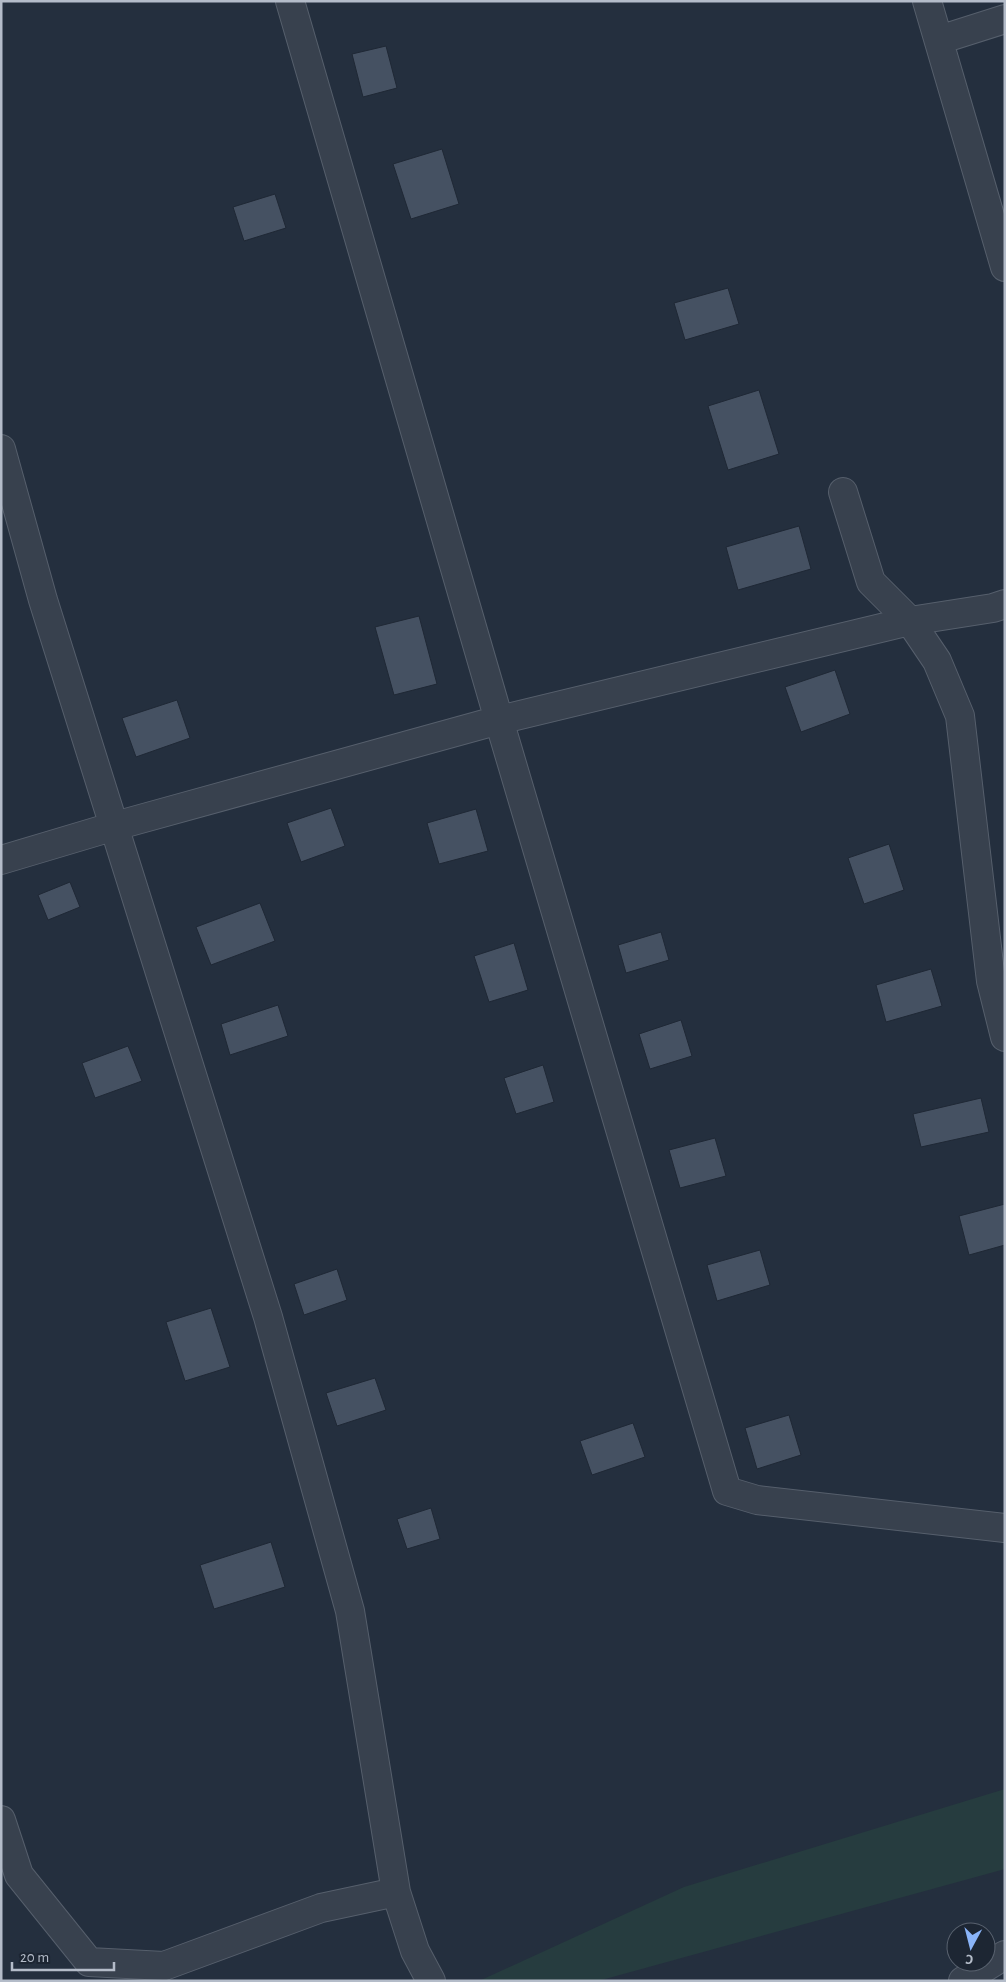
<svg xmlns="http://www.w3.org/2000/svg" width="1006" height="1982" viewBox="0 0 1006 1982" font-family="'Alegreya Sans',sans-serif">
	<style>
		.green { fill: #263c3f }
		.building { fill: #455162; stroke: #1f2835 }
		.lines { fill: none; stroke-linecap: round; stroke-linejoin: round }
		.minor-casing { stroke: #565f6c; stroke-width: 30 }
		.minor { stroke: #38414e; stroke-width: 28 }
	</style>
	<rect width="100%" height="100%" fill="#242f3e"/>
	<path class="green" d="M1005,1789V1869L598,1981H479L684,1887Z"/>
	<path class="building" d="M386,46L397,88L363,97L352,54Z
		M442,149L459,204L411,219L393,164Z
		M275,194L286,228L244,241L233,207Z
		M728,288L739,324L685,340L674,303Z
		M759,390L779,454L728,470L708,406Z
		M799,526L811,569L738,590L726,547Z
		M419,616L437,684L394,695L375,627Z
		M835,670L850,714L801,732L785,687Z
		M177,700L190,738L136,757L122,718Z
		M331,808L345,846L301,862L287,823Z
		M476,809L488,851L439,864L427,823Z
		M889,844L904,890L864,904L848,858Z
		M70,882L80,907L48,920L38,895Z
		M260,903L275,941L211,965L196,927Z
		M661,932L669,960L626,973L618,945Z
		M514,943L528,990L489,1002L474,956Z
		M931,969L942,1006L886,1022L876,985Z
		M278,1005L288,1036L230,1055L221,1024Z
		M681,1020L692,1056L650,1069L639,1034Z
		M128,1046L142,1081L95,1098L82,1063Z
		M543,1065L554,1102L516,1114L504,1078Z
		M981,1098L989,1132L921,1147L913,1114Z
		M715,1138L726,1176L680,1188L669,1150Z
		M1005,1204V1245L969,1255L959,1216Z
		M760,1250L770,1285L717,1301L707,1265Z
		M337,1269L347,1300L304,1315L294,1284Z
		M211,1308L230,1367L185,1381L166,1322Z
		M375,1378L386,1410L337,1426L326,1393Z
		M789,1415L801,1455L757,1469L745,1428Z
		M633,1423L645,1457L592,1475L580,1441Z
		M431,1508L440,1539L407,1549L397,1519Z
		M271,1542L285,1587L214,1609L200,1565Z"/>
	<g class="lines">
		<defs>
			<path id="minor" d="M290,1L499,720L727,1491L757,1500L1005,1528
				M927,1L1005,267
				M939,40L1005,19
				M1,449L43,600L268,1317L350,1611L396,1892L415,1951L431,1981
				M843,492L871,582L910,621L937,661L960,716L991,981L1005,1037
				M1,860L115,826L499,720L910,621L993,608L1005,604
				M1,1820L19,1875L89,1962L164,1966L321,1908L396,1892
				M963,1981L1005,1955"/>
		</defs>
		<use href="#minor" class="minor-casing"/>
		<use href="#minor" class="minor"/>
	</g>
	<rect width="1006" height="1982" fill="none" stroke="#b4bcc9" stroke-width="5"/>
	<g transform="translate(971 1947) rotate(187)"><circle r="24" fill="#1d2633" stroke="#59626f"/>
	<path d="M0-4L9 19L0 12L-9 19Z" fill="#8ab4f8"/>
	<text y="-8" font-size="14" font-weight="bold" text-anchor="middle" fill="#b4bcc9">С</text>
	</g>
	<path d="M12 1962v8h102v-8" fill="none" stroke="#b4bcc9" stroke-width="2.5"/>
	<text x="20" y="1962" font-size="15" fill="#b4bcc9" stroke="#1d2633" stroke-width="4" paint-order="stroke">20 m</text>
</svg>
